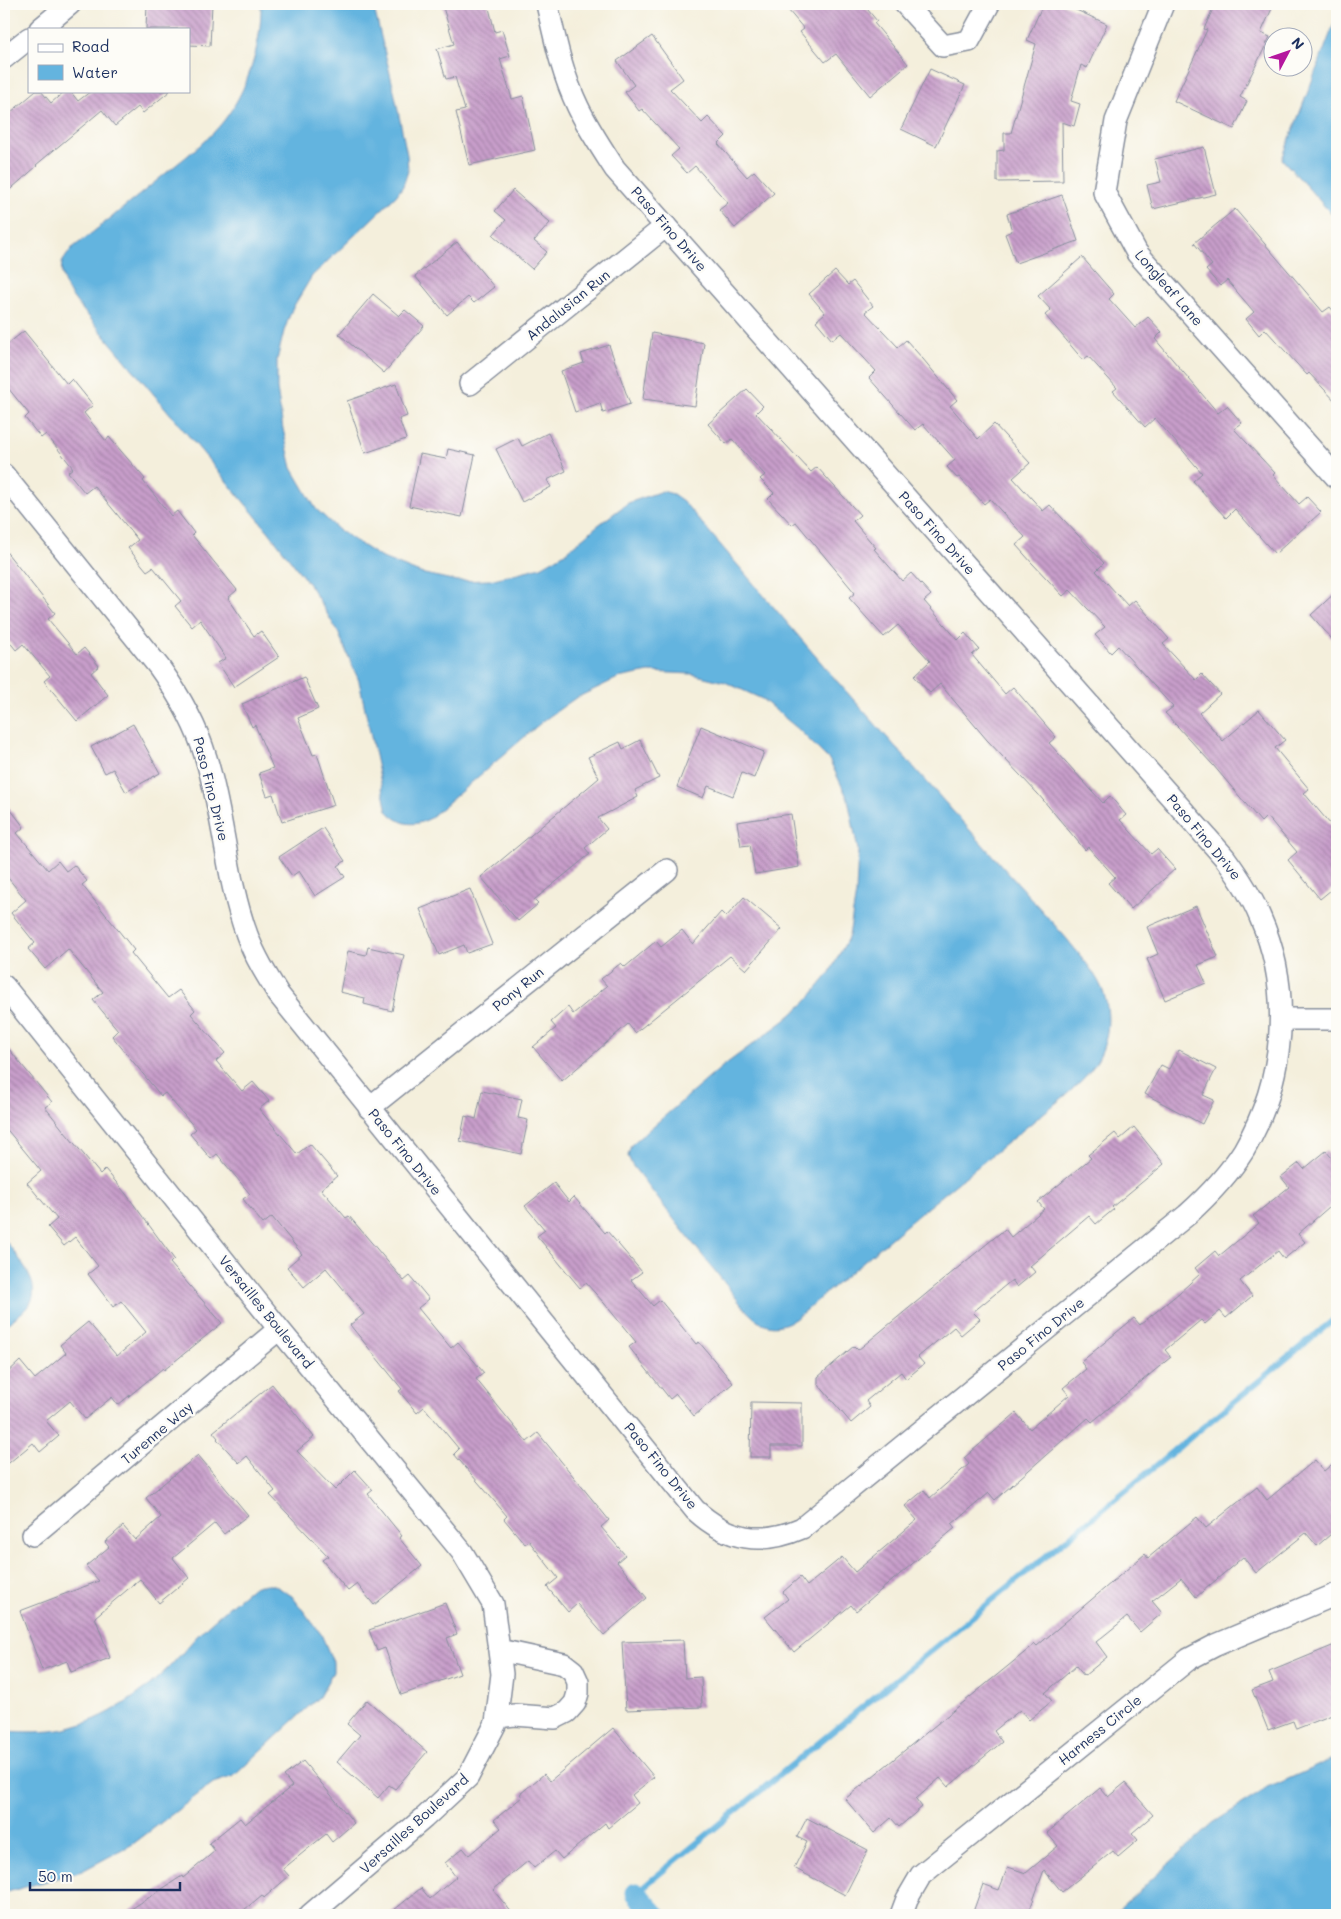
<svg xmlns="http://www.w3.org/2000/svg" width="1341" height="1919" viewBox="0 0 1341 1919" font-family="Mali,sans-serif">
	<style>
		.water { fill: #64b4df; stroke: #40729e }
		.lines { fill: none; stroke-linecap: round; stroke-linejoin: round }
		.stream { stroke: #64b4df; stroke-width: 6 }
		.canal { stroke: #64b4df; stroke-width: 21 }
		.building { fill: url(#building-back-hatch) }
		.minor-casing { stroke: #888f9d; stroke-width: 24 }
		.minor { stroke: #fff; stroke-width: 21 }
		.labels { text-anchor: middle; stroke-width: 5; stroke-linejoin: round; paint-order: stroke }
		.street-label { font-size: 14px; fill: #1b2f5e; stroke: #fdfcf7 }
	</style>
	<defs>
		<pattern id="building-back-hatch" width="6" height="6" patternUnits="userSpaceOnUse" patternTransform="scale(1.25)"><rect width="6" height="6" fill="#c89eca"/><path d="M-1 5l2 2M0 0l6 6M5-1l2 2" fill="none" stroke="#a281a7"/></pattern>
	</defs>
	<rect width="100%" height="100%" fill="#fdfcf7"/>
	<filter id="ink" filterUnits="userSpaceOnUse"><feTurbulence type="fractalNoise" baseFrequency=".02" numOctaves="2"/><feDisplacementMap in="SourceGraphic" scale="10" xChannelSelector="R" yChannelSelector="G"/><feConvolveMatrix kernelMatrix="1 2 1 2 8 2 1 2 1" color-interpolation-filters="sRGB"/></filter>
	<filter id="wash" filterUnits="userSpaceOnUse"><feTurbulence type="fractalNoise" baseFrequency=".0096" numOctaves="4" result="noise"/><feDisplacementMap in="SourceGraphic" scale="20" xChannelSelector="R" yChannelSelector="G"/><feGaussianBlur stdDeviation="1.12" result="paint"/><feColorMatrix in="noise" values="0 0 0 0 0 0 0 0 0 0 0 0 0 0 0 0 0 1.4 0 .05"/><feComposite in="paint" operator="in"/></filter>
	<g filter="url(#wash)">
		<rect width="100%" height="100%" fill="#f4efdc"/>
		<path class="water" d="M261,4H373L393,86L407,155L408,171L403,186L396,196L312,276L292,309L284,331L277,360V389L283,429L292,468L316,509L339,530L380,557L420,573L457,581L490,580L541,567L565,553L597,526L628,503L662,491L673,494L683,501L836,680L1067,939C1077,952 1089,965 1097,979C1112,1003 1111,1037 1097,1061C1089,1074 1077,1085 1066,1095L923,1211L795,1319C783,1326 771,1329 759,1321C744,1312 734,1294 723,1281C692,1243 662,1204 632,1165L628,1156L631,1145L723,1066L784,1021L806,1002L829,974L849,936L856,894L858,850L848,799L830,761L797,728L762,699L725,682L692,674L649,672L618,678L574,699L543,721L429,819C412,827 401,825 387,811L359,681L338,632L311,587L269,532L89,317C77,303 58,283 62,263C64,258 69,253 71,249C100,227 127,205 155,182C174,166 195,151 213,133C245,101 262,48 261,4Z
			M1337,16V220L1282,159Z
			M4,1239C15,1253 42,1283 31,1302C25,1312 13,1319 4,1326Z
			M260,1585H274L292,1596L321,1634L333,1662V1672L319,1697L234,1776L213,1783L133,1844L82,1871L4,1893V1731C24,1732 45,1733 65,1729C106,1720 144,1693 172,1664C184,1652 194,1638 206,1627C221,1613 237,1600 253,1587Z
			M1337,1757V1915H1113L1213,1823L1266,1789Z"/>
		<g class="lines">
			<path class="stream" d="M636,1893L1337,1317"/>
			<path class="canal" d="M636,1893L656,1915"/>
		</g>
		<g id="blocks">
			<path class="building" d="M147,4H212L210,46L189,45V29H146Z
				M442,4H488L495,32L502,30L510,56L500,59L512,99L523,96L535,150L469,165L456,112L465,110L455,77L446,79L437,49L454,44Z
				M783,4H863L877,21L874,23L908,64L870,96L836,54L825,62L800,32L804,29Z
				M1043,4H1063L1107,24L1087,68L1081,65L1071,101L1080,104L1074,126L1062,122L1063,181L997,182V151L1004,150V133H1011L1036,44L1027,40Z
				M1215,4H1274L1261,33L1270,37L1240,97L1247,101L1234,129L1174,101L1207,30L1204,29Z
				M652,36L683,79L670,89L702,123L708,117L726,136L718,144L747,177L754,171L774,193L735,228L719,210L728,203L695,166L687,173L671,156L679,149L642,109L639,111L625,92L634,85L617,61Z
				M930,69L965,85L936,146L901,129Z
				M36,91H41L51,103L65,91H70L78,101L91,91H170L143,113L138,107L115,126L102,110L36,165L37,166L4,195V118Z
				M1204,147L1216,194L1153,209L1147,185L1161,182L1155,159Z
				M513,190L550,223L534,241L547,252L532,269L493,235L506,220L495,211Z
				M1062,195L1078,241L1016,263L1005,234L1012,231L1007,214Z
				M1235,209L1323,312L1330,307L1337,315V403L1309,373L1307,375L1265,329L1259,335L1246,319L1254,312L1227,280L1220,286L1206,270L1212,265L1194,243Z
				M457,242L494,287L474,303L468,297L447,315L415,276Z
				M1082,257L1114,294L1109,299L1135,328L1148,317L1162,332L1155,339L1218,413L1227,406L1242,423L1234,429L1275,473L1273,475L1299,504L1307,497L1321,512L1275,554L1235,509L1226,518L1193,481L1202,473L1155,418L1145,427L1113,391L1117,388L1088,356L1083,360L1045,315L1051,310L1038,296Z
				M835,271L848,285L853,281L873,306L865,312L898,347L906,340L923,359L957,400L950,406L978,439L994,424L1030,463L1013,478L1043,511L1050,505L1104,563L1096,571L1128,606L1135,600L1169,639L1163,644L1196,680L1202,674L1220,694L1199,713L1223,741L1259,710L1285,740L1275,748L1309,789L1304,793L1331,825L1337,819V885L1320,899L1288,860L1297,852L1267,816L1261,822L1213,765L1165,713L1173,707L1118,646L1111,653L1095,635L1105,627L1070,590L1063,596L1032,563L1016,545L1025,537L990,499L984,504L959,477L957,478L947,467L955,460L923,424L915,430L869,378L876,371L841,333L832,340L816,321L825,313L809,294Z
				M373,294L399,316L405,310L424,326L384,373L339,334Z
				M24,331L67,384L72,379L93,405L84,413L106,441L109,437L145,479L143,481L171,516L177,511L194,533L192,535L237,590L228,598L254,636L261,631L279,657L234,687L218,663L226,658L200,620L192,627L175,606L181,601L153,567L147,571L128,548L138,540L94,486L85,493L68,472L73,468L46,434L41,438L25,418L29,414L4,383V347Z
				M652,333L704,343L695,406L643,399Z
				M609,345L630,404L603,413L600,403L575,412L561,371L584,363L581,354Z
				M396,384L407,416L399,419L406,439L365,453L347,401Z
				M747,389L763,406L756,413L811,472L817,467L860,515L853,521L876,548L874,549L902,581L911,573L931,595L924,601L958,640L965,633L979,649L972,655L1005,694L1013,687L1056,737L1049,743L1083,781L1103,803L1110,796L1126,815L1120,820L1151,854L1157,849L1175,869L1131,909L1108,883L1115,877L1088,847L1085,850L1038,794L987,740L940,684L930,693L914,676L930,661L898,625L884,637L849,598L855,593L796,522L792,525L768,499L774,493L760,479L765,475L732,439L726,444L708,424Z
				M548,433L566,471L547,480L551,487L522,502L496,449L518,438L522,446Z
				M448,449L475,455L462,517L409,506L420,454L446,459Z
				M4,549L55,613L48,619L77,654L84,648L99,666L91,673L108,695L77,721L44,681L50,676L23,644L16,650L4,635Z
				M1337,591V645L1311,615Z
				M304,677L318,709L298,718L313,755L317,754L334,805L282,822L273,794L267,796L259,773L273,768L255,725L252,727L242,704Z
				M133,724L160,773L126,792L113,769L105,773L91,747Z
				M701,726L764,752L754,778L742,773L733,796L708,786L703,798L677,787Z
				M640,740L659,778L635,790L638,797L598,818L607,829L585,848L590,854L534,900L538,904L518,921L481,877L599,778L588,757L620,742L623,749Z
				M4,801L24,827L17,833L48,870L58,861L66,871L74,865L87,881L82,885L134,950L131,953L168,998L179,990L195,1010L191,1014L225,1053L216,1061L242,1091L253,1082L269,1101L259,1109L297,1154L310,1144L337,1176L321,1189L346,1218L349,1216L404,1281L410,1276L429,1299L418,1308L451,1348L458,1342L484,1373L476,1379L527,1442L538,1433L609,1520L601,1527L625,1555L617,1562L647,1598L604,1635L577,1604L568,1612L547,1587L558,1578L529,1541L525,1544L504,1519L507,1516L454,1454L459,1449L424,1407L417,1413L399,1391L402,1389L350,1325L364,1314L326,1268L304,1287L287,1267L302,1254L272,1217L263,1224L243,1199L250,1194L217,1154L211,1159L190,1134L196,1129L165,1093L161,1096L112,1036L118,1030L93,1000L103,992L68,949L45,969L28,949L35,943L11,913L26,900L4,873Z
				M791,814L799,867L755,874L750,845L741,846L737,822Z
				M323,828L345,861L338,866L345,877L315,896L299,871L292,876L279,857Z
				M470,889L492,944L467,953L464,945L439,955L420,909Z
				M744,897L782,929L746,970L730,956L635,1033L628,1024L562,1081L533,1047L556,1028L551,1022L568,1007L573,1014L607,986L601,979L621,963L625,967L656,941L661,947L682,930L693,944L721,912L726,917Z
				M1196,906L1218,957L1198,965L1206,983L1165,1000L1147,959L1158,954L1147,927Z
				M368,947L404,955L392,1011L364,1004L365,998L340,992L348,951L366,955Z
				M4,1043L52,1102L45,1107L64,1131L100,1174L105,1169L126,1194L174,1259L170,1263L222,1323L164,1370L163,1368L118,1405L112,1397L85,1419L70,1401L46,1421L59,1436L40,1452L33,1443L4,1467V1414L10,1409L4,1401V1376L20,1361L35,1379L66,1353L60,1345L88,1322L117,1356L146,1332L121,1301L113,1307L88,1274L98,1266L75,1237L64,1246L48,1227L57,1219L27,1183L41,1171L4,1126Z
				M1179,1050L1216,1069L1203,1095L1214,1100L1202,1124L1145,1094L1161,1065L1169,1069Z
				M482,1091L522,1099L518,1118L528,1120L521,1154L460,1141L465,1116L476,1119Z
				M1134,1127L1164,1164L1112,1207L1114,1209L1096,1224L1089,1216L1030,1266L1035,1272L1017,1287L1012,1280L973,1312L980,1319L961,1335L954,1327L918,1357L924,1364L906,1379L901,1372L866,1401L870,1407L851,1423L818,1384V1377L854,1346L858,1350L1005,1229L1011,1237L1044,1209L1038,1202L1091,1158L1088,1155L1115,1133L1120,1139Z
				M1326,1151L1337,1164V1200L1298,1234L1305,1242L1284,1259L1278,1251L1240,1281L1252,1296L1226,1318L1220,1311L1205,1324L1201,1320L1165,1350L1171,1357L1092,1422L1088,1418L995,1500L989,1493L952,1524L955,1528L856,1611L851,1605L794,1652L765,1617L788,1599L783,1592L800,1577L807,1586L842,1557L855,1572L878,1553L917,1520L905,1506L924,1490L930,1498L969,1464L964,1458L1016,1413L1030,1429L1069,1395L1063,1388L1086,1369L1081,1362L1134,1318L1140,1325L1179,1293L1200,1274L1195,1268L1215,1251L1219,1256L1259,1223L1253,1216L1289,1187L1281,1177L1299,1163L1304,1169Z
				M554,1183L569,1202L574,1197L605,1233L607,1231L642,1272L631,1280L653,1306L660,1300L696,1344L699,1342L733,1383L694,1416L676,1394L670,1399L629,1347L636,1342L604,1303L586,1283L580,1288L537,1236L545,1230L525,1206Z
				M272,1384L314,1437L297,1451L335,1490L355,1470L373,1490L368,1494L402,1536L399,1538L422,1566L374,1605L357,1584L348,1591L322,1560L328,1556L270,1495L275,1491L247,1456L239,1463L217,1439L218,1438L213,1432Z
				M751,1402L802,1403V1446H771V1457H750Z
				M198,1455L248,1515L224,1534L215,1523L173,1558L189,1578L159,1603L140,1579L95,1617L110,1658L71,1672L67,1661L42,1670L20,1611L99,1581L86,1566L109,1547L105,1542L123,1526L135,1540L161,1517L146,1498Z
				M1315,1460L1324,1471L1337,1460V1529L1317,1546L1306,1533L1256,1573L1243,1557L1196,1597L1181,1578L1152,1601L1162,1613L1140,1632L1127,1617L1096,1642L1107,1657L1084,1676L1076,1666L1045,1693L1052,1701L1029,1720L1020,1710L994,1731L1002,1742L948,1787L940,1778L916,1799L922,1807L899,1827L891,1818L874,1833L845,1799L1035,1644L1037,1646L1145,1554L1148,1558L1197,1517L1206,1528L1257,1487L1267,1500Z
				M445,1603L457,1634L447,1638L460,1674L401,1695L385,1648L377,1651L369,1630Z
				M683,1640L685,1678L701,1677L702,1707L626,1710L622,1642Z
				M1337,1644V1713L1296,1729L1293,1721L1268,1730L1252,1690L1273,1682L1269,1672Z
				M367,1700L427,1752L395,1789L389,1785L378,1798L337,1762L360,1735L347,1724Z
				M613,1728L654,1777L632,1795L638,1803L608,1828L605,1823L562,1859L555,1851L534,1868L528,1861L493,1890L514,1915H388L421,1888L430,1899L456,1877L445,1863L463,1848L469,1855L501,1828L494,1820L522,1797L520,1794L544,1774L550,1781Z
				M303,1761L354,1823L332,1842L326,1834L283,1869L289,1876L264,1898L262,1895L238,1915H122L182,1876L183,1878L215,1851L209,1843L240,1818L245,1824L292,1786L284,1776Z
				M1125,1783L1153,1815L1132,1833L1138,1840L1118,1857L1113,1851L1062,1892L1044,1870L1028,1915H982L973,1912L983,1884L999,1890L1008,1867L1026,1873L1058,1846L1047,1833L1100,1788L1108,1797Z
				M807,1818L868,1850L845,1895L794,1868L807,1842L797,1837Z"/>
		</g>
	</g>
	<g filter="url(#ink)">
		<use href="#blocks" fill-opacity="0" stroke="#888f9d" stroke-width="1"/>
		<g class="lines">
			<defs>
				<path id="minor" d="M905,4L943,46L969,41L989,4
					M1163,4L1116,121L1104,192L1137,253L1337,478
					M40,29L70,4
					M4,58L29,38
					M470,384L666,226
					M4,475L159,667C179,695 196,724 206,758C224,815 226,878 247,935C255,957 267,976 279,995L695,1510C728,1540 761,1546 802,1528L1187,1215C1208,1196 1229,1174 1244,1150C1285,1080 1293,991 1260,917C1251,895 1239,877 1225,858L615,169C602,149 588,128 578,107C562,74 555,39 547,4
					M4,986L279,1329L462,1552L493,1604L502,1674L496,1723L468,1777L424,1818L310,1915
					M1281,1019H1337
					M369,1108L667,870
					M33,1535L279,1329
					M497,1717L515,1715L555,1718L567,1712L575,1703L578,1693V1682L573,1671L564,1664L499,1650
					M901,1915L907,1899L921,1875L1189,1659L1216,1645L1337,1594"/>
			</defs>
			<use href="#minor" class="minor-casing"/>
			<use href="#minor" class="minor"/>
		</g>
	</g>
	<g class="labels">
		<g class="street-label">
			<text transform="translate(669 229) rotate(49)" y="5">Paso Fino Drive</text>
			<text transform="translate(1169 288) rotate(49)" y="5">Longleaf Lane</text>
			<text transform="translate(568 305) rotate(-39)" y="5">Andalusian Run</text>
			<text transform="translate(937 533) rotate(48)" y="5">Paso Fino Drive</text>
			<text transform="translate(211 789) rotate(76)" y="5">Paso Fino Drive</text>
			<text transform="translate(1204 837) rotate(50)" y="5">Paso Fino Drive</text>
			<text transform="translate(518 989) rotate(-39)" y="5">Pony Run</text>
			<text transform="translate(405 1152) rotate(51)" y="5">Paso Fino Drive</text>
			<text transform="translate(266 1312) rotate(51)" y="5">Versailles Boulevard</text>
			<text transform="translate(1041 1334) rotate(-39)" y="5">Paso Fino Drive</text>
			<text transform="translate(157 1433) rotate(-40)" y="5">Turenne Way</text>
			<text transform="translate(661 1466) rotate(51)" y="5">Paso Fino Drive</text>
			<text transform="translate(1100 1730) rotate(-39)" y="5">Harness Circle</text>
			<text transform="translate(414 1824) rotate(-42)" y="5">Versailles Boulevard</text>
		</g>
	</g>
	<rect width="1341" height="1919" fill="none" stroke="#fdfcf7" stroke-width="20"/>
	<rect x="28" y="28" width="162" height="65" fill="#fdfcf7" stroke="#a3aaba"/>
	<rect x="38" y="44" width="25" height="8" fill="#ffffff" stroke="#a3aaba"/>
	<text x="72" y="52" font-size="15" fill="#1b2f5e">Road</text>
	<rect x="38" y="65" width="25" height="15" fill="#64b4df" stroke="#a3aaba"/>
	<text x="72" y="78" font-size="15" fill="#1b2f5e">Water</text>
	<g transform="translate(1288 52) rotate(49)"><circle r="24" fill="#fdfcf7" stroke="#a3aaba"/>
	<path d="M0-4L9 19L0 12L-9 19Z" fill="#b5179e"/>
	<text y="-8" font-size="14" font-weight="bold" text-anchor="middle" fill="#1b2f5e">N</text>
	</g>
	<path d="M30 1882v8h150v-8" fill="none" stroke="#1b2f5e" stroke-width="2.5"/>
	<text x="38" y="1882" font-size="15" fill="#1b2f5e" stroke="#fdfcf7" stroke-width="4" paint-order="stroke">50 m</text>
</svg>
